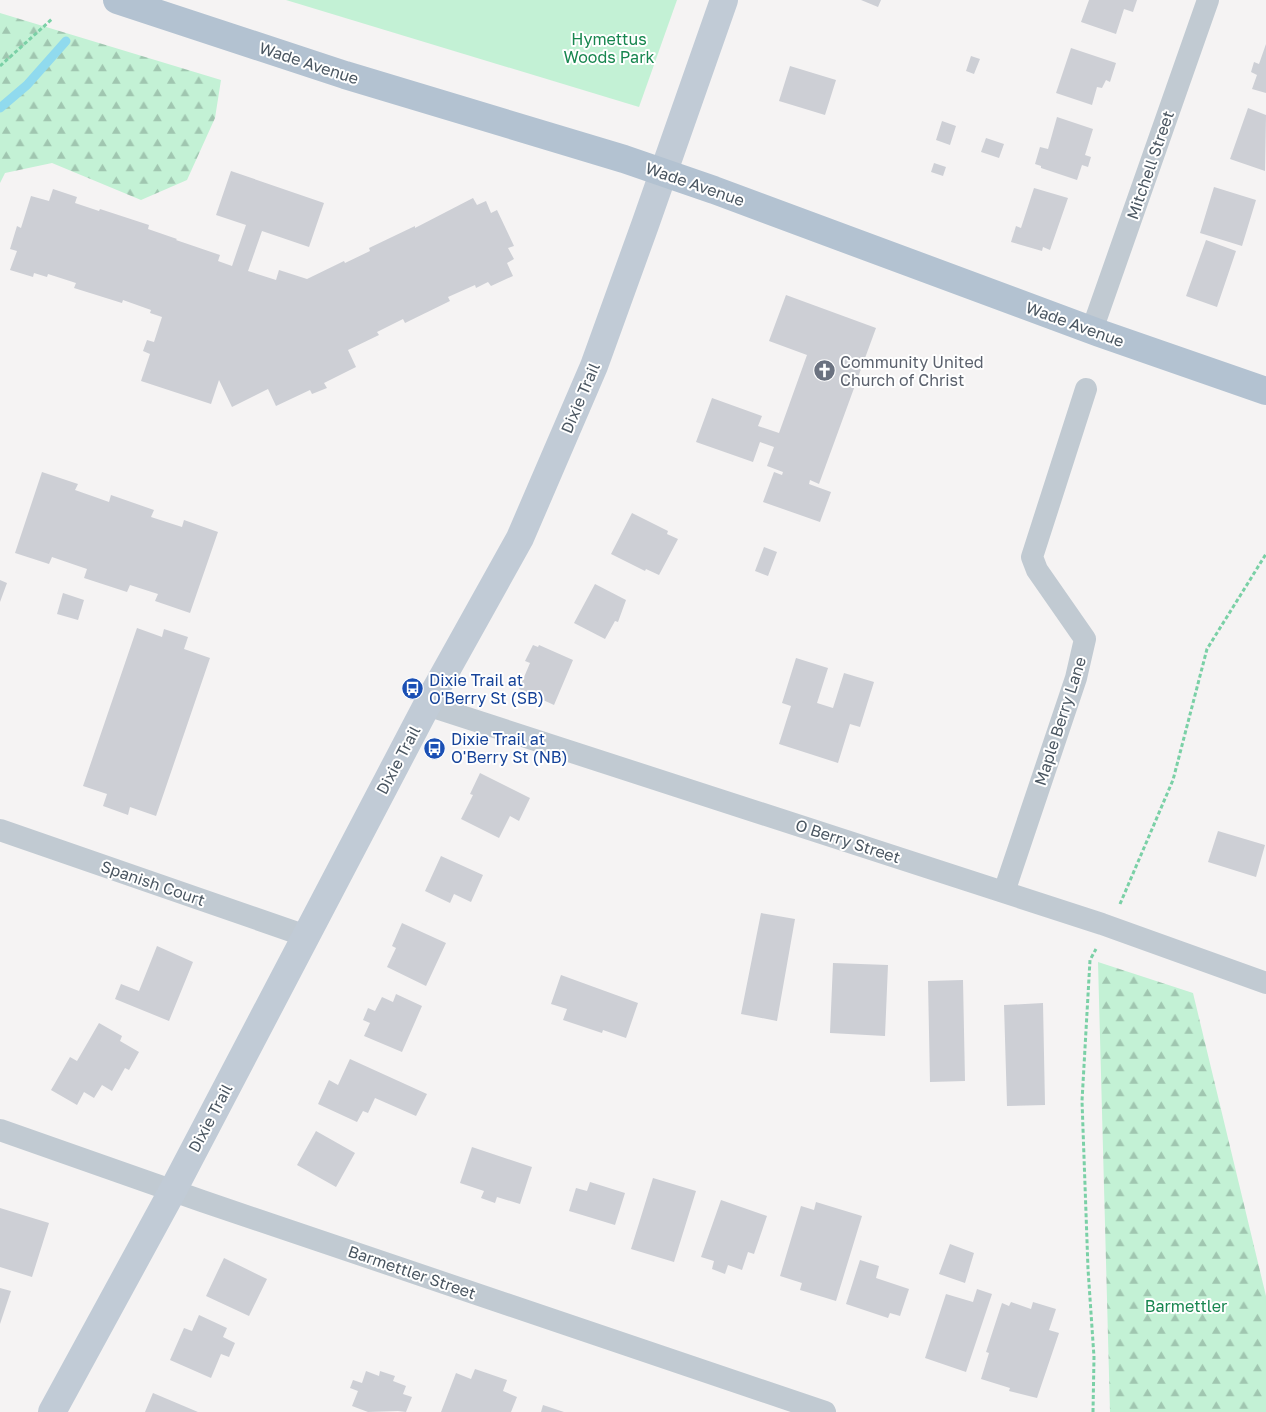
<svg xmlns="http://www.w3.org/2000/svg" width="1266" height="1412" viewBox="0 0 1266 1412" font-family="'Golos Text',sans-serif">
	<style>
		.green { fill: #c3f1d5 }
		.forest { fill: url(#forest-firs) }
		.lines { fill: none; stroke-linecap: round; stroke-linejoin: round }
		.stream { stroke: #90daee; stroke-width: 9 }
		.building { fill: #cdcfd5 }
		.path { stroke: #7ad0a6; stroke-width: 3; stroke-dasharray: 4 2.5; stroke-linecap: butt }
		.street { stroke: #c1cad2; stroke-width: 22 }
		.secondary { stroke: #c1cbd6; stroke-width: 28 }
		.primary { stroke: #b3c2d1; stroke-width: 28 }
		.labels { text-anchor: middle; stroke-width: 4; stroke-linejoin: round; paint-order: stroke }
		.park-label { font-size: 16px; fill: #17864f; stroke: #fff }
		.street-label { font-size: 16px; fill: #4a5661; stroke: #fff }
		.worship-label { font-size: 16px; fill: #5b616d; stroke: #fff; text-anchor: start }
		.transit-label { font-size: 16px; fill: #164399; stroke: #fff; text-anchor: start }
	</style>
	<defs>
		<pattern id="forest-firs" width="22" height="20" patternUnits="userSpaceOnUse" patternTransform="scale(1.25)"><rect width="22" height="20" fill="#c3f1d5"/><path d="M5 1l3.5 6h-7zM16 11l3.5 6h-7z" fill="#a0c6b0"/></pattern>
	</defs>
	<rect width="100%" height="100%" fill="#f5f3f3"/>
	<path class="green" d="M286,0H677L639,107Z"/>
	<path class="forest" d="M0,13L221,80L215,118L187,180L141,200L52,163L5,173L0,183Z
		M1098,962L1193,993L1266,1296V1412H1110Z"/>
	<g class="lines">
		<path class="stream" d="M0,108L27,85L66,41"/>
	</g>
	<path class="building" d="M861,0H881L878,7Z
		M1089,0H1137L1133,12L1124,9L1116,34L1081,22Z
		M1266,44V93L1252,89L1257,75L1251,72L1254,62L1259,64Z
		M1071,48L1116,63L1110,82L1106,80L1102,88L1097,87L1092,105L1056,93Z
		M971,56L980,59L974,74L966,71Z
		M790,66L836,80L825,115L779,101Z
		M1248,108L1266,115L1265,171L1230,159Z
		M1057,117L1093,129L1085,155L1091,157L1088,167L1082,165L1077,180L1041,168V166L1035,164L1040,147L1048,149Z
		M942,121L956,126L950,145L936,140Z
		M986,138L1004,144L999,158L981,152Z
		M934,163L946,167L943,176L931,172Z
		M231,171L324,203L309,247L262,231L248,271L276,280L279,270L307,279L344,261L345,263L370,251L369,248L415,226V228L473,198L477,205L486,201L491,213L497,210L514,246L508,248L514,259L507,263L513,276L491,286L488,282L476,288L475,285L448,297L450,301L405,323L403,319L377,332L379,335L348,350L356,367L324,383L327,388L312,394L310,390L276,406L268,389L232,407L219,380L211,404L141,381L150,354L143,351L147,340L154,342L162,317L150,313L151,310L123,300L122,303L74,288L76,283L48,274L47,277L34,273L33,277L10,270L17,251L10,249L17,226L21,228L31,196L49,201L53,189L77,197L75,203L99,211L100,209L149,225L148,229L177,239L176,240L220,255L218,261L232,266L246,225L216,215Z
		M1214,187L1256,200L1242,246L1200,233Z
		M1034,188L1068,198L1050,250L1043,247L1042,251L1011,242L1016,226L1021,228Z
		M1206,240L1236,251L1217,307L1186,296Z
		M786,295L876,328L819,484L810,480L809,484L831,492L820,522L763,502L774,472L782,475L783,472L767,466L774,447L760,442L753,462L696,442L712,398L762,416L758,426L779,433L807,355L769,341Z
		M42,472L78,484L75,490L109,502L111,495L154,510L151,517L182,527L184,520L218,532L190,613L155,601L158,594L130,585L127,592L84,578L87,569L52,557L49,564L15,553Z
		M632,513L668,531L667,534L678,539L659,575L646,569L645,571L611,554Z
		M764,547L777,552L768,576L755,571Z
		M0,580L7,583L0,602Z
		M595,584L626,600L618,622L615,621L605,639L574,623Z
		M63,593L84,600L78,620L57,614Z
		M137,628L162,637L164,629L188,637L184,649L210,658L156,816L130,807L128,815L103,806L107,794L83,786Z
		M533,645L538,647L539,645L573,660L554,705L519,689L530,663L525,661Z
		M796,658L828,668L817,703L833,708L844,673L874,682L860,727L850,724L838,763L779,744L791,706L782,703Z
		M480,773L530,798L519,821L510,816L499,838L461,819L473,795L470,794Z
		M1218,831L1265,845L1256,877L1208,862Z
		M441,856L483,875L471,902L454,894L450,903L425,891Z
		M761,913L795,919L777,1021L741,1014Z
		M402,923L446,943L426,986L387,967L396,948L392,946Z
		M157,946L193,962L169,1021L115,999L121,984L139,991Z
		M833,963L888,965L885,1036L830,1033Z
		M561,975L638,1003L626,1038L603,1030L602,1033L563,1020L567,1009L551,1004Z
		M963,980L965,1081L930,1082L928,981Z
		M396,994L422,1006L402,1052L364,1036L370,1023L363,1020L368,1008L375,1011L382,997L393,1002Z
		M1043,1003L1045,1105L1007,1106L1004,1005Z
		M99,1023L122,1036L120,1041L139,1052L129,1070L125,1068L112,1091L102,1085L94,1098L84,1092L77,1105L51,1090L70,1057L77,1061Z
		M350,1059L427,1094L416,1116L375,1098L368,1113L363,1111L357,1122L318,1104L329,1080L338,1085Z
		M316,1131L355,1153L336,1187L297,1165Z
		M472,1147L532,1167L520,1204L497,1197L495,1203L481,1198L484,1191L460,1183Z
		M653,1178L696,1191L674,1262L631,1249Z
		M590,1182L625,1193L615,1225L569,1211L576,1188L587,1191Z
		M721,1200L767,1216L754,1254L748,1252L742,1270L728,1265L725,1274L712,1269L714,1261L701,1257Z
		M816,1202L862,1216L836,1301L800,1290L802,1283L780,1276L801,1206L814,1210Z
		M0,1208L49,1223L32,1277L0,1267Z
		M950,1244L974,1253L965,1283L939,1274Z
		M224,1258L267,1279L249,1316L206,1296Z
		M860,1260L879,1266L876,1278L909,1289L900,1316L890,1313L888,1318L846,1304Z
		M0,1288L11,1291L0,1324Z
		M977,1289L992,1294L966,1372L925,1358L946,1294L973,1302Z
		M1011,1302L1031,1309L1033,1302L1056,1309L1049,1330L1059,1333L1037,1398L1009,1391L1010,1388L981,1379L989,1353L986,1352L1002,1303L1009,1306Z
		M199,1315L227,1328L223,1337L235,1343L229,1357L221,1354L211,1378L170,1360L184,1328L192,1331Z
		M475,1369L507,1380L503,1391L517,1397L511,1412H441L456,1373L471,1379Z
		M366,1371L379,1376L380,1371L395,1376L393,1381L406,1386L403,1394L412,1397L406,1412L398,1411L368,1412L352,1406L358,1391L350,1388L353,1380L362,1383Z
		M153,1393L198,1412H145Z
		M543,1405L564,1412H541Z"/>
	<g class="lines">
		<path class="path" d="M0,66L52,19
			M1120,904L1173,780L1207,649L1266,554
			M1093,1412L1094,1357L1088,1269L1082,1101L1090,960L1096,949"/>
		<path class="street" d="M1092,330L1208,0
			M427,705L1102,924L1266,983
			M0,830L306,936
			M1004,892L1076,678L1085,639L1037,570L1032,557L1086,389
			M0,1130L202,1201L825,1412"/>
		<path class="secondary" d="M52,1412L173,1190L427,705L520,538L594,366L645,225L724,0"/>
		<path class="primary" d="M117,0L345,75L624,159L714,190L1099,333L1266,391"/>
	</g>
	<defs>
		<symbol id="church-disc" viewBox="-11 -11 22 22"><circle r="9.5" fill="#6b7280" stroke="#fff"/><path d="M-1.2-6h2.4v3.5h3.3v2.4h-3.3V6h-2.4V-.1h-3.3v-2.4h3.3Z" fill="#fff"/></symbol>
		<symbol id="bus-disc" viewBox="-11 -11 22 22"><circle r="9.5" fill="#1a4fb4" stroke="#fff"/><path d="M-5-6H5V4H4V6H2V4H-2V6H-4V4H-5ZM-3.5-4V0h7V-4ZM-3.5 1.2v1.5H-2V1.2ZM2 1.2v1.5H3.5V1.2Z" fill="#fff"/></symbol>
	</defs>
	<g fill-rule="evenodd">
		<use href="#church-disc" x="812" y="358" width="25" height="25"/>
		<use href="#bus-disc" x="400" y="676" width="25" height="25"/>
		<use href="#bus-disc" x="422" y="736" width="25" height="25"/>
	</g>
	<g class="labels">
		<g class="park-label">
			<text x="609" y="45">Hymettus<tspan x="609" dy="18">Woods Park</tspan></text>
			<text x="1186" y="1312">Barmettler</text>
		</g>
		<g class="street-label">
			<text transform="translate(309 63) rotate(18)" y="6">Wade Avenue</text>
			<text transform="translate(1150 165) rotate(-71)" y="6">Mitchell Street</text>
			<text transform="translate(695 184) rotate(19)" y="6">Wade Avenue</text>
			<text transform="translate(1075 324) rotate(20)" y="6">Wade Avenue</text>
			<text transform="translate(580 398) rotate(-67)" y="6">Dixie Trail</text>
			<text transform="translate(1060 721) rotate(-72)" y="6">Maple Berry Lane</text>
			<text transform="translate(398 760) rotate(-62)" y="6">Dixie Trail</text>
			<text transform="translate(848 841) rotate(18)" y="6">O Berry Street</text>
			<text transform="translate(153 883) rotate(19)" y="6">Spanish Court</text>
			<text transform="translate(210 1118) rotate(-62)" y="6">Dixie Trail</text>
			<text transform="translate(412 1272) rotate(19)" y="6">Barmettler Street</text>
		</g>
		<g class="worship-label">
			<text x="840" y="368">Community United<tspan x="840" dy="18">Church of Christ</tspan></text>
		</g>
		<g class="transit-label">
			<text x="429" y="686">Dixie Trail at<tspan x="429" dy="18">O'Berry St (SB)</tspan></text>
			<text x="451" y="745">Dixie Trail at<tspan x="451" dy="18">O'Berry St (NB)</tspan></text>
		</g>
	</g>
</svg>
